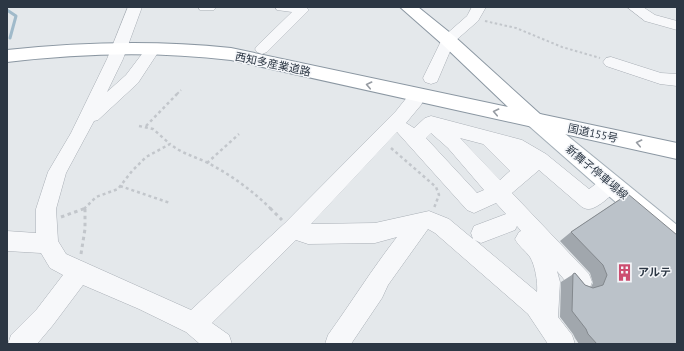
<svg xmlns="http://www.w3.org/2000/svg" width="684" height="351" viewBox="0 0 684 351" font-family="'PT Sans','Noto Sans JP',sans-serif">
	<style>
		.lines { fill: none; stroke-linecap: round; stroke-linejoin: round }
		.stream { stroke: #a0baca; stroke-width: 3 }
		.minor-casing { stroke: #a9afb6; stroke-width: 1 }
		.major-casing { stroke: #a3aeb7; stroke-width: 2 }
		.highway-casing { stroke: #8b97a2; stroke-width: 2 }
		.path-far2 { stroke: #c2c6cb; stroke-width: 2; stroke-dasharray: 2.5 2.5; stroke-linecap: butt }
		.path-far1 { stroke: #c2c6cb; stroke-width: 2.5; stroke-dasharray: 3 3; stroke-linecap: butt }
		.path { stroke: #c2c6cb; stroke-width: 3; stroke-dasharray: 3.5 3.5; stroke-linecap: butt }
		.minor { fill: #f7f8fa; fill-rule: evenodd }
		.major { fill: #fff; fill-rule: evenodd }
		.highway { fill: #fff; fill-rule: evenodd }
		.wall { fill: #a1a7ad }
		.building { fill: #bbc2c9; stroke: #83888d }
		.oneway { stroke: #969ba2 }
		.labels { text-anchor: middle; stroke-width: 3; stroke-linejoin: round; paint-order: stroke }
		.street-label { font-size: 11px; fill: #2c3744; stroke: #f4f6f9 }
		.poi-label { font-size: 11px; font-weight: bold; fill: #2c3744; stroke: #f4f6f9; text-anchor: start }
	</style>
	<rect width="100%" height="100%" fill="#e4e8eb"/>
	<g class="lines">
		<path class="stream" d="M7,10L16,16L10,38"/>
		<defs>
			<path id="minor" d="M128,7H142L123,59L107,92L126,75L145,50L150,49L155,50L157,54L138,83L98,120L94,121L66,173L56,209L58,241L66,254L191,310L285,223L396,111L412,91L418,89L424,91L426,95L421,105L406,123L414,128L425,118L431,116L522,140L546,154L589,189C599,182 605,174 618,178L621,184C617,191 597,210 588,209C586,209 584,208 582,207L539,170L512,193L589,274L592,282L589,290L581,293L573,290L557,271L560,282L558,317L572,335L575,344H548L528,314L435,233L428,229L388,285L382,298L351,344H325L328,335C351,303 372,269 397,237L375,243L308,244L296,240L212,323L229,335L232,344H200L186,332L139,309L83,285L53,325L37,344H8L11,335L37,309L63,275L50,268L41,253L7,251V231L36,233V209L48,172L71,133L107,59ZM397,132L467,210L474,213L496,203L506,214L474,226L471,233L473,239L449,219L429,211L375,223L311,224ZM431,133L448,148L484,190L477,193L426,138ZM460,138L483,144L510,171L500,180ZM517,226L521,231L519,232L515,239C519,247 525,250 530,257C535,265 538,282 537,292L475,240L481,243L515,230Z
				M198,7H216L214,10H200Z
				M275,7H306L309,10L267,52L262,54L257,52L255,49L257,46L292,12L277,10Z
				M472,7H486L478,21L454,42L437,82L431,84L425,82L423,78L443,37L467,16Z
				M627,7H643L655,15L677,21V30L645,21Z
				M611,57L661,73L677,74V86L660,84L606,66L603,62L606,58Z"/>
			<path id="major" d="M535,112L542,115L677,225V251L668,248L528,125L525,120L528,115Z"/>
			<path id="highway" d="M400,7H418L454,36L540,114L677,143V159L231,60C156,51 82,53 7,62V50C82,42 156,40 231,48L508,107L442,44Z"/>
		</defs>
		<use href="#minor" class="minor-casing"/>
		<use href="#major" class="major-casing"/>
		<use href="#highway" class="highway-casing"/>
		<path class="path-far2" d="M485,21L516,28L562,47L600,58
			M177,94L181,90"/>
		<path class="path-far1" d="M139,126L153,129L170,144
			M146,126L178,93
			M391,148L436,187L439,195L434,208
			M207,163L239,134
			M120,186L170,203
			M84,209L96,197L118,189L132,171L146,157L170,144C181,153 193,156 206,162C230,174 253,191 271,209"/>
		<path class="path" d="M270,208L282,220
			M61,217L86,208
			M81,254L85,229V209"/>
		<use href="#minor" class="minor"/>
		<use href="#major" class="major"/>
		<use href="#highway" class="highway"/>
	</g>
	<path class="wall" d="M628,194L677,344H579L575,338L573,334L560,317L561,282L575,273L585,285L591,287L593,283L590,273L560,241L571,232Z"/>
	<path class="building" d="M628,194L677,235V344H597L588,334L586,329L572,311L573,274L575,273L585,285L593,288L603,285L607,275L603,265L571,232Z"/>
	<defs><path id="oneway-chevron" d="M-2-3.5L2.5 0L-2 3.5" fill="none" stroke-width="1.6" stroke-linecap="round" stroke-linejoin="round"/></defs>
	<g class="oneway">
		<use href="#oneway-chevron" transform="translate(369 85) rotate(-168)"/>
		<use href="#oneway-chevron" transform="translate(496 112) rotate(-168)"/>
		<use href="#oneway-chevron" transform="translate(639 143) rotate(-168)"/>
	</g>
	<defs>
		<symbol id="building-bare" viewBox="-9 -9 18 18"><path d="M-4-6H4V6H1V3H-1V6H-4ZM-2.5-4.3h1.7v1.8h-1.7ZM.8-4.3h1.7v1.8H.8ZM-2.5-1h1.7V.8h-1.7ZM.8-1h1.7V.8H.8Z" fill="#cc4d70" stroke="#f4f6f9" stroke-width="2.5" paint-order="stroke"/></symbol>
	</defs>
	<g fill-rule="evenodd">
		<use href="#building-bare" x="612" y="260" width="25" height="25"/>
	</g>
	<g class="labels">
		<g class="street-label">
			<text transform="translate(273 64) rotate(12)" y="4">西知多産業道路</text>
			<text transform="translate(593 133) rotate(12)" y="4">国道155号</text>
			<text transform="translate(597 172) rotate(40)" y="4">新舞子停車場線</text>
		</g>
		<g class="poi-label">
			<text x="638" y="276">アルテ</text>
		</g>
	</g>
	<rect width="684" height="351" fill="none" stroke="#2c3744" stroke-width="16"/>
</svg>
